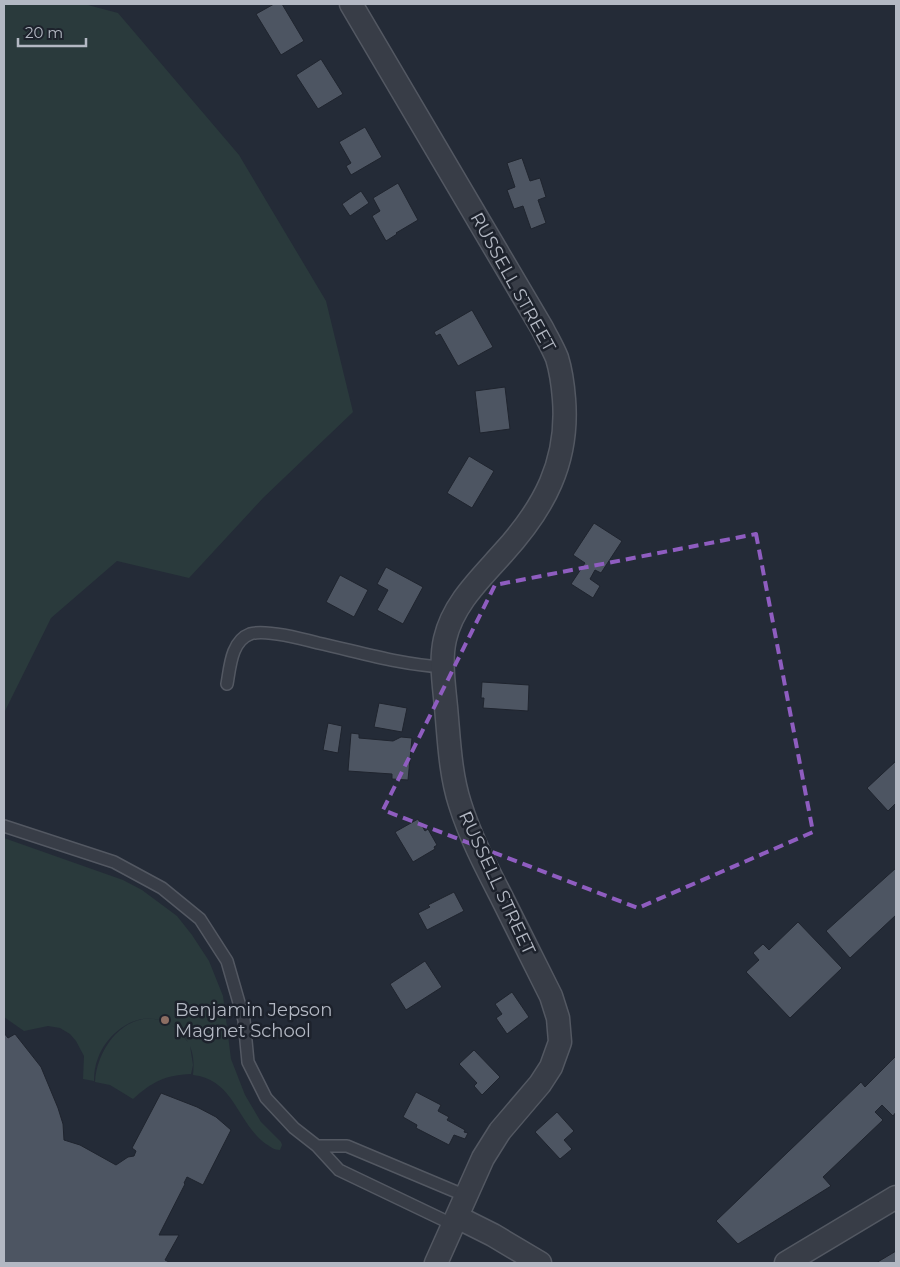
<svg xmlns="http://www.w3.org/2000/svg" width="900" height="1267" viewBox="0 0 900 1267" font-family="Montserrat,sans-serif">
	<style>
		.green { fill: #2a3a3c }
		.building { fill: #4d5562; stroke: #1f242e }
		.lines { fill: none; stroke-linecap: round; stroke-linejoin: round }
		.lane-casing { stroke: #535862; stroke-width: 14 }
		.street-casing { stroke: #535862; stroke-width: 25 }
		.lane { stroke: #383d47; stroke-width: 11 }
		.street { stroke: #383d47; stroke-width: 22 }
		.marked { fill: none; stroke: #8f5dc0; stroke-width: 4; stroke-dasharray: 10 6; stroke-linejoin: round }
		.education-dot { fill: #8d6e63; stroke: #1d222c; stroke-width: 2 }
		.labels { text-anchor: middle; stroke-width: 5; stroke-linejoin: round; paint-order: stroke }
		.street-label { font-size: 18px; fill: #b3b8c3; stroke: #1d222c }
		.poi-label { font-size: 18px; fill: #b3b8c3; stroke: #1d222c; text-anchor: start }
	</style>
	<rect width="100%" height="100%" fill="#242b37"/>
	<path class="green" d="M4,4H84L118,13L239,155L326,301L353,412L263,498L189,578L117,561L51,618L5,711H4Z
		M4,838L123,880L142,890L177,916L192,935L209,961L223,996L231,1059L245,1095L261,1122L281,1142L282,1145L280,1150C274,1150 271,1147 266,1144C237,1123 234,1079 193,1075C194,1065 194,1056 190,1046L193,1065L191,1074C165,1075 152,1082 133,1099L110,1085L95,1082C97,1044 132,1003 171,1025C178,1029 183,1037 188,1042C181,1031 174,1025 162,1021C135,1011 107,1034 98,1058C95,1065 94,1073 94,1081L83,1079L84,1056L76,1041L70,1034L60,1028L48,1026L24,1031L4,1017Z"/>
	<path class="building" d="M274,4H282L304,41L281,55L256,14Z
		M321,59L343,94L318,109L296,75Z
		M365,127L382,157L351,175L346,166L351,163L339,142Z
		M522,158L530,181L540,178L546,197L538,200L546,223L531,229L523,206L514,209L507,190L515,187L507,163Z
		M398,183L418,220L396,233L397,234L386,241L372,216L380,211L373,198Z
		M361,191L369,203L350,216L342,204Z
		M472,310L493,347L458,366L440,334L436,336L434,332Z
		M505,387L510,429L480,433L475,391Z
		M469,456L494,471L472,508L447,493Z
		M594,523L622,541L601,573L595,570L590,579L600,586L593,598L571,584L585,563L573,555Z
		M386,567L423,587L403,624L377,610L388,590L377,584Z
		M340,575L368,590L354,617L326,602Z
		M482,682L529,685L528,711L483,708L484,698H481Z
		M379,703L407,708L402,732L374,727Z
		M328,723L342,726L338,753L323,750Z
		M351,733L359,734V738L393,741L401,737L412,738L408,780L392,779V774L348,771Z
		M896,761V803L888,811L867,788Z
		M418,819L425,831L428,829L437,845L434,847L435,849L413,862L395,832Z
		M896,868V915L850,958L826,931Z
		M454,892L464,911L427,930L418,913L430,907L428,905Z
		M798,922L842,968L790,1018L746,972L759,960L753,953L763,944L769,950Z
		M425,961L442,987L406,1010L390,984Z
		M512,992L529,1017L507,1034L496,1018L502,1014L495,1004Z
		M4,1033L8,1038L15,1034L41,1067L58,1108L63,1124L64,1140L80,1145L116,1165L128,1157L134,1156L136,1151L132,1148L161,1093L197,1107L216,1117L231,1130L203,1185L187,1177L184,1183L185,1184L159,1235H179L165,1260L171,1263H4Z
		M474,1050L500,1077L482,1095L474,1086L477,1083L459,1064Z
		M896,1056V1112L893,1116L882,1105L875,1112L883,1120L823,1177L831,1186L738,1244L716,1221L861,1082L865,1087Z
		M416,1092L441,1105L438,1111L449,1117L447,1120L465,1130L464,1132L468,1133L465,1139L454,1135L449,1145L416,1128L417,1125L403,1117Z
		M557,1112L574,1131L564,1140L572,1149L560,1159L535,1132Z
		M896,1251V1263H876Z"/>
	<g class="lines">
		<defs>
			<path id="lane" d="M227,684C230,668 231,641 250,634C265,629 303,639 318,643C359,652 401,665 443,667
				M4,826L114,862L162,888L200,919L227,961L244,1020L248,1062L266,1098L294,1128L317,1146L339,1170L454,1225
				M317,1146H347L466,1196"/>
			<path id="street" d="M351,4L542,328C547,338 553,348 557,358C561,371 563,386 564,399C569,462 544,508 503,553C480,579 453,604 445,639C440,661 444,685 446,707C449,739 450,773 460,804C470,836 485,865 500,894C517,928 534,962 551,996L558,1018L560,1042L551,1067L540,1084L500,1131L483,1158L436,1263
				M457,1217L493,1235L540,1263
				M786,1263L896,1197"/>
		</defs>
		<use href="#lane" class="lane-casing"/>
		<use href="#street" class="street-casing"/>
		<use href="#lane" class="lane"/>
		<use href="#street" class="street"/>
	</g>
	<path class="marked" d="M756,534L813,832L638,908L383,810L495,585Z"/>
	<circle class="education-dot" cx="165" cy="1020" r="5"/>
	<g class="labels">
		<g class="street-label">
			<text transform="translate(513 282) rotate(61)" y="6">RUSSELL STREET</text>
			<text transform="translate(497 883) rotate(65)" y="6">RUSSELL STREET</text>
		</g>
		<g class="poi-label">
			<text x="175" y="1016">Benjamin Jepson<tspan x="175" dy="21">Magnet School</tspan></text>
		</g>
	</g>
	<rect width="900" height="1267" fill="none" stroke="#b3b8c3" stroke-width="10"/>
	<path d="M18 38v8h68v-8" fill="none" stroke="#b3b8c3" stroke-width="2.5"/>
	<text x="25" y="38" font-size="15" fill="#b3b8c3" stroke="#1d222c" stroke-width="4" paint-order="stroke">20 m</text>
</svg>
